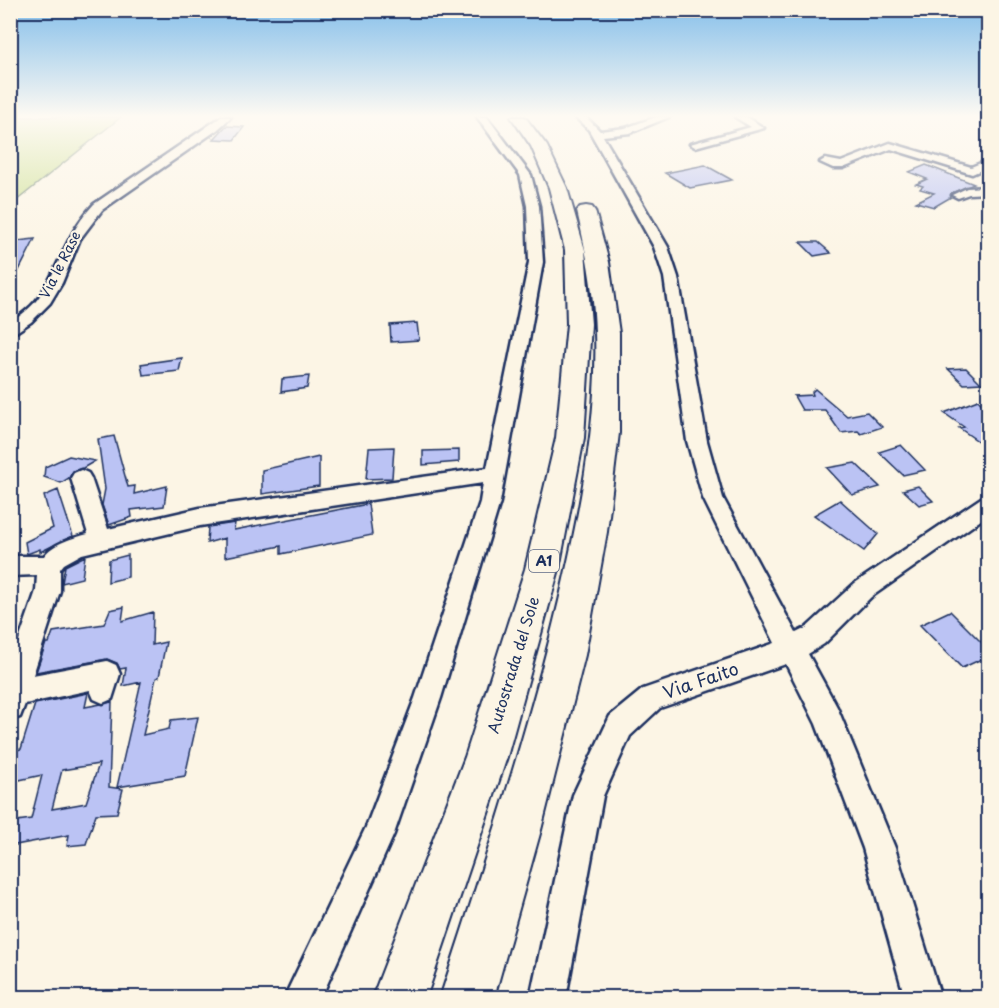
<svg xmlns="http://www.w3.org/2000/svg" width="999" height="1008" viewBox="0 0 999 1008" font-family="'Playpen Sans',sans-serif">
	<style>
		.green { fill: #cde094; stroke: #748879; stroke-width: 1.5 }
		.building { fill: #bbc3f4; stroke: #1b2f5e; stroke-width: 1.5; fill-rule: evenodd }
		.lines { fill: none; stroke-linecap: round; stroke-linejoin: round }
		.minor-casing { stroke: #1b2f5e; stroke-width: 5 }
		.highway-casing { stroke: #1b2f5e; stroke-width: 4 }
		.minor { fill: #fcf5e5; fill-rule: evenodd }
		.highway { fill: #fcf5e5; fill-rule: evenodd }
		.labels { text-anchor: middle; stroke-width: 4.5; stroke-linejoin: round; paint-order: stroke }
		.far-street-label { font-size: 14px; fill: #1b2f5e; stroke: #fcf5e5 }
		.shield { fill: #fcf5e5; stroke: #5e6a86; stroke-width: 1.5 }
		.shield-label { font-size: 14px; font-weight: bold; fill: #1b2f5e }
		.street-label { font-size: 15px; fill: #1b2f5e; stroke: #fcf5e5 }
		.near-street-label { font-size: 18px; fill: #1b2f5e; stroke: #fcf5e5 }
	</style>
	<rect width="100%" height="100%" fill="#fcf5e5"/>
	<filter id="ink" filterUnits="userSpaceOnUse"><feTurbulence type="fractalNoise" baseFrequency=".0167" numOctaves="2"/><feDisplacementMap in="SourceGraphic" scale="12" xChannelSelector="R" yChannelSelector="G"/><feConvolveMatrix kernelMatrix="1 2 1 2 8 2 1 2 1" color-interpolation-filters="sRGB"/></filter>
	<g filter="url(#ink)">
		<path class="green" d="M11,117H121L11,205Z"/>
		<path class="building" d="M226,126L244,127L234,140L214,139Z
			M705,165L732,180L690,188L665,173Z
			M926,165L974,184L951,193V197L934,207L916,202L934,193L920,189L923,186L916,184L927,179L909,172Z
			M35,239L10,288V242Z
			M800,242H818L831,253L814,256Z
			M417,323L419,340L391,342L390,325Z
			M182,358L179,371L143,375L141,364Z
			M966,368L981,383L964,384L948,369Z
			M309,376L307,388L281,392L282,379Z
			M815,389L847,416L867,412L882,427L861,434L858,431L841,433L825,410H802L794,396L813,395L812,392Z
			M978,400L988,411V448L959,428L964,427L944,413Z
			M114,436L128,487L135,486L134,494L167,486L164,506L131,510L132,517L109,525L102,505L105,489L98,439Z
			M901,445L925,470L903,475L879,452Z
			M394,447L392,478L366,479L369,448Z
			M459,450V462L423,465V451Z
			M69,456L95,461L83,468L73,471L69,478L61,483L44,477L45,467Z
			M319,457V486L262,494V470Z
			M855,463L880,487L852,495L827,468Z
			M918,486L933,501L919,505L903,490Z
			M58,490L73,536L40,552V549L27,554L25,542L53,528L44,496Z
			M840,500L878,534L864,551L814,515Z
			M368,504L372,535L281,554V546L225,557V538L207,543L208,527L235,523L234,530Z
			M128,555V577L108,582L109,560Z
			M85,556L82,578L62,583L65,566Z
			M124,607L122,621L153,612L152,645L166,642L159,677L156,678L143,735L169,729L171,720L198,717L185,776L117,787L141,682L123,686L126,668L120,669L117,663L107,659L36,672L46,643H49L53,632L104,624L110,610Z
			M950,611L988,649V656L962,668L920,625Z
			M88,693L85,707L112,702L109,787L123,789L117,813L96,814L86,844L67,846L69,835L10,846V822L31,819L42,775L10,782V751L21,749L35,704ZM99,764L86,803L52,809L62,770Z"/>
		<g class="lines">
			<defs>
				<path id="minor" d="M221,117H231L217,130L102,210L80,239L62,283L50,303L31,322L10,336V323C21,315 34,306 41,294C62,262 66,234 94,204Z
					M477,117H487L531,175L539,206L543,262L500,502L441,698L394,834L321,998H284L366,827L415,698L480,502L483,483L200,526L82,554L64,564L60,569V591L33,675L107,661L116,665L120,674L112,699L103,703L94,699L90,690L25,704L20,717L10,720V666L36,591L37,575L10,576V556H44C53,543 73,538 88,534L71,478L74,473L81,470L88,473L91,478L108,529L200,508L487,468L529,262L527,206L520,175Z
					M575,117H586L600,131L625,128L656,117H669L630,133L603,136L668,247L678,277L707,441L723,498L796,633L806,628L855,583L981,498L988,496V515L871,597L824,644L808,654L837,707L895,848L941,998H905L863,848L816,724L786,664L660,708L630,736L603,796L566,998H530L573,795L610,716L643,689L775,643L703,498L687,441L664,277L654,247L589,130Z
					M735,117H747L764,128L695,147L690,144L751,127Z
					M890,143L971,167L988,160V167L972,174L891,149L843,168H833L820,162L825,159L841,162Z
					M988,187V193L969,194L958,198L952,195L967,188Z"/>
				<path id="highway" d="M511,117H525L547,146L567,188L585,250L591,324L584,438L559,569L507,757L426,998H372L465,757L525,569L556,438L567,324L565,250L549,188L531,146Z
					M586,206L592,207L595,211L609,262L619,333V433L607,532L585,655L541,830L494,998H440C485,859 532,721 564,579C582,499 598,415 595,332C594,291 586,251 577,211L580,207Z"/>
			</defs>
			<use href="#minor" class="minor-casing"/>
			<use href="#highway" class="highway-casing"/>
			<use href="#minor" class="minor"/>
			<use href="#highway" class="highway"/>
		</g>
	</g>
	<linearGradient id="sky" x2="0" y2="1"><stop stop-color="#83beea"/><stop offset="0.45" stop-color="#fefaf3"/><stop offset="1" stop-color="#fefaf3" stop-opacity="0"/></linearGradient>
	<rect width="999" height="258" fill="url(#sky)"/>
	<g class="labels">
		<g class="far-street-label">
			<text transform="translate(60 265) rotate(-63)" y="5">Via le Rase</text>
		</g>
		<rect class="shield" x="529" y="550" width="30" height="22" rx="4.5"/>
		<g class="shield-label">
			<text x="544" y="566">A1</text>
		</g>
		<g class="street-label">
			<text transform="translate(514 665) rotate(-73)" y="5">Autostrada del Sole</text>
		</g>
		<g class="near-street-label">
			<text transform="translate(701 681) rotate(-19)" y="6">Via Faito</text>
		</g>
	</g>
	<rect width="999" height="1008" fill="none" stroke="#fcf5e5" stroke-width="36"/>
	<rect x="18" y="18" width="963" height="972" fill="none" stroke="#1b2f5e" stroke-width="2" filter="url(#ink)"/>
</svg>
